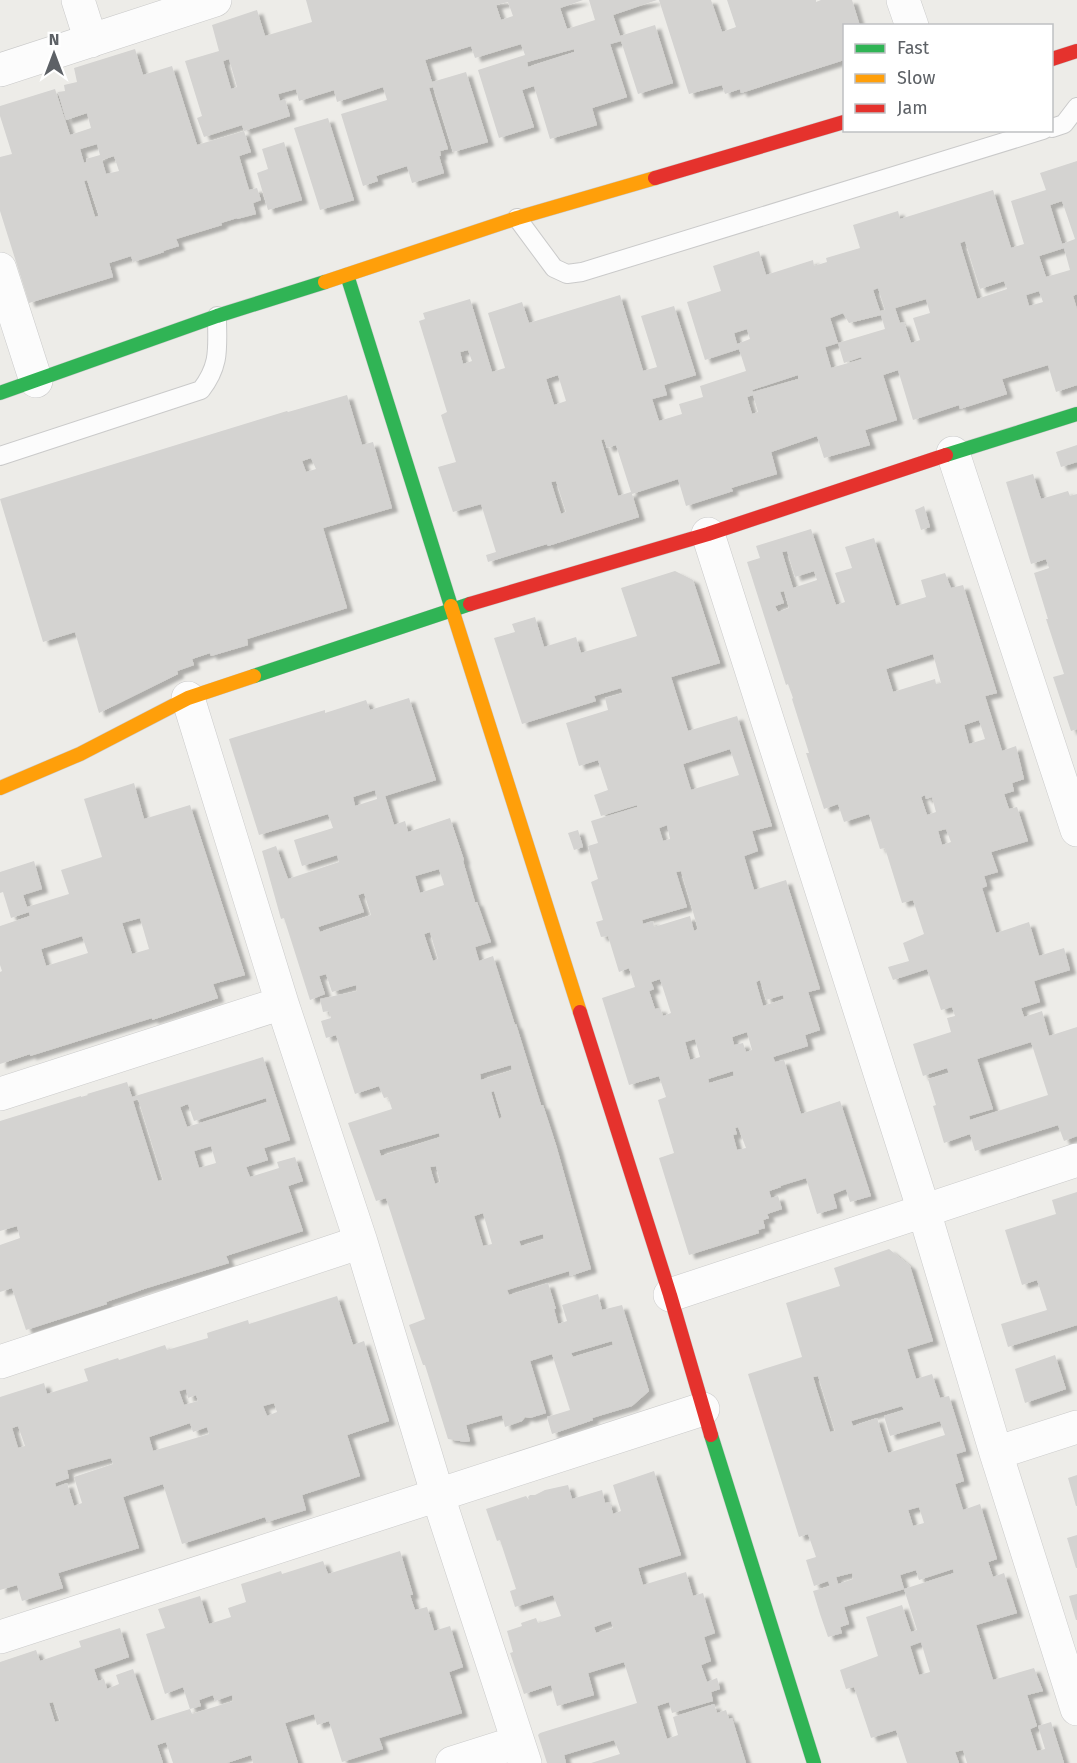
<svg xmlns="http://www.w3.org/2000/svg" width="1077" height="1763" viewBox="0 0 1077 1763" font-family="'Fira Sans',sans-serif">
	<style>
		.building { fill: #d4d3d1; fill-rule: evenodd; filter: url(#shadow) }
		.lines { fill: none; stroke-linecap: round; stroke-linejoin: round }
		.lane-casing { stroke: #cacaca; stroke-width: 20 }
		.street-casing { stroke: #cacaca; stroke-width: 34 }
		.fast-casing { stroke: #cacaca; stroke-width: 15 }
		.slow-casing { stroke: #cacaca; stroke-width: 15 }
		.jam-casing { stroke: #cacaca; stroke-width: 15 }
		.lane { stroke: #fcfcfc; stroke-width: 18 }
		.street { stroke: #fcfcfc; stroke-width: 33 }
		.fast { stroke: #30b455; stroke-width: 14 }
		.slow { stroke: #ff9f0a; stroke-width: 14 }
		.jam { stroke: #e5322d; stroke-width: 14 }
	</style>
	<defs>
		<filter id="shadow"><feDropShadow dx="6" dy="4" stdDeviation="1.5" flood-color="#0004"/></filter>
	</defs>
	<rect width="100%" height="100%" fill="#edece8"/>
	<path class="building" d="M306,0H583L560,8L567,29L595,20L589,0H657L613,15L620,36L655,25L673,83L638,94L621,41L610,44L627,97L592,108L597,125L550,139L534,86L522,90L534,127L499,138L478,70L525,55L521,44L475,58L471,46L425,60L432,82L466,72L488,142L453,152L433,87L429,88L448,149L440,151L441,156H439L444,173L412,183L407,166L376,176L378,181L363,186L341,114L387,100L383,87L337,102L334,90L299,101L296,89L278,94L280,101L285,99L290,116L244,131L242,125L204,137L197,118L202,116L185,61L219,51L212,25L257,10L265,36L312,22ZM508,2L513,16L501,20L496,5ZM574,49V52L528,67L527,62ZM229,59L237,87L231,89L223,61Z
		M659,0H711L722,32L736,27L727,0H816V2L821,0H852L860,26H844V60L741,93L740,89L725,94L722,85L689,94Z
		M135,49L143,75L172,66L197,145L244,131L251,152L239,156L249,190L257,188L261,200L253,203L256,214L237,219V218L221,223L222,225L176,239L179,246L163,251L164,252L133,262L131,256L109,263L113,277L29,303L0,211V157L12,154L0,116V106L55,89L70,135L91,128L87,113L66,120L58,92L65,91L64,85L77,82L74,68ZM97,144L100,155L86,159V162L84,163L80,149ZM114,156L119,171L106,174L102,160ZM87,180L99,216L95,217L84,181Z
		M328,118L354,200L320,210L294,128Z
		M284,142L302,200L268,210L257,173L268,169L262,149Z
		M1077,161V294L1073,296L1077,309V385L1056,392L1048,365L1002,379L1007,394L960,409L959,405L913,420L898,370L883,375L897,420L865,430L870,445L824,458L817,436L771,452L777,474L731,488L733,491L686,506L678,479L632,494L639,517L548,546L547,544L488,562L486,555L496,552L481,504L453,512L438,467L456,462L441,415L447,412L419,321L425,319L423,313L470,299L492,372L505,368L488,313L522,302L529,323L620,295L643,371L657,367L641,316L674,306L696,375L664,385L667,395L652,399L659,421L682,414L679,404L703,397L700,386L746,371L739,349L705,360L687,302L721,291L713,266L759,251L766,275L813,260L814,266L827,262L826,258L860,248L853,225L898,211L900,219L993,190L1011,248L1024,244L1011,201L1046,190L1040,173ZM1062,201L1075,239L1062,244L1050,205ZM965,241L980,289L1004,281L1007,289L977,299L960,243ZM1064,248L1070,270L1046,277L1039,256ZM878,288L885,310L880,311L873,290ZM1039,291L1043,302L1029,306L1026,295ZM926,299L930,313L913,318L920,340L911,343L904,322L900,323L895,308ZM843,313L849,323L881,315L885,329L838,343L830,318ZM747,329L750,339L737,344L734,333ZM838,343L844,363L861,357L862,359L831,368L825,347ZM468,350L472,361L463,364L460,352ZM558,375L566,401L554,405L546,379ZM798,375V379L753,392L752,390ZM753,395L758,412L752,414L747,397ZM604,439L607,448L616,445L631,492L618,496L601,440ZM556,481L566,512L561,514L551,482Z
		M347,395L362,445L373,442L392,508L323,528L347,608L247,639L248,645L211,656L210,653L192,659L194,665L177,671L178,674L99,713L75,632L43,642L0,499L287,411L288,412L295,410ZM311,458L316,469L306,472L302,461Z
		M1077,445V462L1061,467L1056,452Z
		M1033,474L1041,499L1068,491L1070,496L1077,494V729L1071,731L1053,677L1064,674L1046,619H1048L1034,573L1049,568L1046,559L1031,564L1006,482Z
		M924,506L930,527L921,530L915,510Z
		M811,529L836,605L845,602L835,573L852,568L845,547L874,538L896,606L926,597L921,580L945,573L951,588L963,585L997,693L985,696L1002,751L1016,746L1024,779L1012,783L1014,791L1004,794L1009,809L1017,807L1028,841L991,852L998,872L984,876L987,886L982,888L996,933L1029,922L1039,956L1064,948L1070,970L1034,981L1040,1002L1021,1008L1024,1017L1042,1011L1049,1036L1077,1027V1136L1064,1141L1058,1125L975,1151L970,1134L944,1143L933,1106L936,1105L928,1079L949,1073L947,1068L923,1076L913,1044L951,1032L947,1018L955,1016L952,1007L941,1010L927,969L893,980L888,967L909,961L903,943L924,934L913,900L902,903L885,848L880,849L869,814L844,822L838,804L824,809L806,753H809L792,699L793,698L788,684L786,685L747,562L760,558L756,546ZM787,551L795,577L814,571L817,580L793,588L782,552ZM784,591L789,608L778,612L775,606L784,603L780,592ZM933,654L941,683L936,684L935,679L893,692L886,669ZM979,720L985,739L969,744L964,725ZM925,795L926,799L932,797L936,812L927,815L921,797ZM946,829L951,842L942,845L938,831ZM1031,1042L1048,1095L970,1120L969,1116L993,1109L977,1059Z
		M675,571L693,580L720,663L671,677L688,731L737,716L772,826L752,831L758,851L744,856L754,890L786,880L820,989L808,992L820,1030L805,1035L808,1046L773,1057L775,1062L784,1060L801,1114L840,1101L871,1196L850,1202L846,1189L833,1194L837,1208L817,1214L806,1178L780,1186L781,1187L769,1191L771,1198L778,1196L782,1209L767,1214L769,1218L763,1220L765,1228L758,1230L759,1233L689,1255L659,1158L674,1153L658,1100L666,1097L659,1076L629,1085L602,998L635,987L629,968L619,972L608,936L601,937L596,922L603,920L591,882L598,879L588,846L598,843L591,821L637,807V805L601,816L594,795L608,790L598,760L579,766L566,723L608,710L605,698L623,693L621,688L594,696L596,701L522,724L494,638L515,632L512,624L535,617L544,647L576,637L581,653L637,636L621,588ZM730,749L739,775L691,790L683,764ZM667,825L670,839L663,841L659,828ZM681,871L698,929L694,931L690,916L654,927L653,921L643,924L642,920L687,907L676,872ZM660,979L671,1013L663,1016L660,1008L655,1009L649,991L654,989L651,982ZM760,980L766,1000L783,995L784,999L763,1006L756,982ZM747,1032L752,1050L746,1052L743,1043L734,1045L732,1037ZM695,1039L700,1057L690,1060L685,1042ZM733,1071L734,1076L709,1083L708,1079ZM738,1127L746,1148L737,1150L733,1135L737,1134L735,1128Z
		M409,698L436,780L385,796L394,825L405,821L408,832L450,818L464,860L463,861L475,902H477L491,942L475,947L479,961L493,956L515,1025L516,1024L541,1105H543L556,1145L591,1269L570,1276L569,1271L507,1290L509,1295L548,1283L556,1309H554L558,1324L567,1321L562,1305L598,1294L602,1310L622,1305L649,1391L632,1406L592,1418L593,1420L552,1434L547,1417L570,1410L552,1354L530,1361L546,1413L530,1418L525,1417L522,1421L505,1427L502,1415L466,1425L470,1441L466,1442L448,1439L425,1365H423L409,1325L425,1319L386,1198L376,1201L348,1123L392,1109L388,1097L384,1098L379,1086L355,1094L336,1035L326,1038L321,1021L331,1018L329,1011L323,1012L320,999L357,991L356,985L332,992L326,974L319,976L325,994L310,1000L284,918L281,919L262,851L276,846L288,879L339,862L337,855L302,866L294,840L333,828L328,814L259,835L229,739L325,710V713L366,700L370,710ZM375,790L377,799L355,806L353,797ZM439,869L444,885L420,893L415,876ZM364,893L371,915L320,932L318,927L364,912L358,895ZM430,932L438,959L433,961L424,934ZM511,1065L512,1070L481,1080L480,1074ZM494,1091L502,1117L499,1119L491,1092ZM439,1133L440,1137L381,1156L379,1150ZM436,1166L440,1182L435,1184L430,1167ZM483,1213L492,1244L483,1246L474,1216ZM543,1234L544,1239L521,1246L519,1241ZM612,1341L613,1345L573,1357L571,1353Z
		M134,783L144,819L190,805L245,975L213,984L218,998L152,1020V1018L30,1056V1054L0,1064V972L2,971L0,965V926L30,916L29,912L11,918L3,892L0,893V872L34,861L42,889L23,895L27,907L69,894L61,870L102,857L84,799ZM140,918L149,949L132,954L122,923ZM82,936L88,953L46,966L41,949Z
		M578,830L583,847L574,850L568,833Z
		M263,1057L290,1140L264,1148L268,1160L246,1167L250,1177L279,1168L277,1162L295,1157L303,1181L288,1186L303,1231L226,1256L229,1263L147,1288L106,1302L107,1304L26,1330L12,1288L0,1292V1245L20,1238L17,1226L0,1231V1121L81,1096V1097L88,1095L87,1094L127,1082L132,1097ZM266,1098L267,1102L187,1127L180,1107L188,1104L194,1121ZM138,1099L163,1180L158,1181L133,1101ZM211,1146L216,1163L199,1168L194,1151Z
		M1077,1192V1325L1008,1347L1001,1324L1047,1310L1037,1280L1022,1285L1005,1230L1056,1214L1052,1200Z
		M889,1249L910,1266L933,1341L907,1349L916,1379L932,1374L940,1398L949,1396L966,1451L956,1454L964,1481L955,1484L963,1510L980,1504L997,1559L988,1562L993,1577L1004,1573L1017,1613L976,1625L993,1680L1034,1668L1043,1691L1027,1695L1037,1726L1030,1729L1037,1751L1045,1749L1038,1726L1051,1722L1064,1763H967L963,1750L955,1752L959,1763H907L896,1730L871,1738L854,1687L846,1689L840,1670L878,1656L866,1617L902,1605L911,1632L917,1630L904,1589L844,1607L849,1624L840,1627L842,1633L828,1637L820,1614L813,1591L830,1586L828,1581L814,1586L806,1560L816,1557L808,1534L799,1537L748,1374L802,1357L786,1303L840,1286L834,1268ZM818,1376L835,1431L830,1432L813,1377ZM902,1406L904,1410L884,1416L890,1436L940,1421L945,1435L888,1453L877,1418L853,1426L851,1421ZM919,1507L924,1523L913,1526L908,1510ZM953,1569L954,1573L904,1589L900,1575L916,1570L919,1580ZM852,1573L853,1579L838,1584L836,1577ZM921,1642L930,1672L919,1675L910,1646Z
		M337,1296L353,1345L364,1341L389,1421L347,1435L360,1476L302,1495L306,1510L267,1522L265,1517L182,1544L163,1484L123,1497L139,1548L58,1573L63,1588L22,1601L17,1585L0,1590V1397L44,1383L47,1394L88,1381L84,1369L118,1358L119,1360L165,1345L167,1350L208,1338L207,1333L248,1320L249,1324ZM186,1389L188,1398L196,1395L198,1401L184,1405L179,1391ZM274,1403L277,1412L267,1416L263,1406ZM190,1423L193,1432L207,1427L209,1434L153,1451L149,1437ZM18,1426L25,1446L18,1448L12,1428ZM111,1458L113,1464L74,1477L82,1503L74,1506L67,1483L56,1487L55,1483L69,1478L67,1470Z
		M1055,1355L1066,1389L1025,1403L1015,1369Z
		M654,1471L681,1555L638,1568L643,1585L686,1572L693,1596L703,1593L715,1633L704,1637L711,1661L701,1665L707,1682L717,1678L720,1689L711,1692L713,1701L672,1713L669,1702L657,1706L667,1739L678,1735L673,1717L714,1704L717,1713L726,1710L729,1719L732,1718L746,1763H591L620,1754L614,1740L564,1755L566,1763H547L538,1735L540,1733L637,1703L624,1662L588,1673L594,1695L557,1706L551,1685L524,1694L510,1653L513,1652L507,1631L522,1626L521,1623L536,1618L538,1623L561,1616L553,1595L515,1607L510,1591L516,1589L500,1540L497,1541L486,1509L526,1496L529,1500L528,1497L530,1495H535L545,1490L568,1485L572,1499L602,1490L605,1503L610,1502L613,1514L621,1511L613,1485ZM611,1621L613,1628L596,1633L594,1627Z
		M1077,1475V1506H1076L1068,1478Z
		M1077,1535V1568H1076L1067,1538Z
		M400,1551L413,1595H410L415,1610L427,1607L434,1631L450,1626L463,1667L449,1672L462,1713L379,1738L383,1749L342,1762L329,1721L317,1725L314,1714L285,1723L298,1763H253L251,1755L227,1763H173L166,1742L157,1745L163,1763H0V1662L36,1650L40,1661L81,1647L79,1641L120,1628L129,1657L94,1669L98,1681L104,1679L107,1689L119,1684L116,1675L133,1669L151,1721L190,1709L183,1687L165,1694L146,1634L165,1628L158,1609L200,1596L209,1624L231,1617L228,1608L246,1602L241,1584L281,1571L282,1574L323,1561L328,1574ZM213,1695L215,1701L232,1695L233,1701L192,1714L190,1709L201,1706L199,1700ZM53,1702L60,1721L55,1722L49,1703Z
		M1077,1594V1620H1076L1069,1596Z"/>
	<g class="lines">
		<defs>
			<path id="lane" d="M1052,128L1064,124L1077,107
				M517,218L554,268L567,274L582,272L1043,130
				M0,456L201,390C221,364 217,347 217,316"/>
			<path id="street" d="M78,0L91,41
				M903,0L912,26
				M0,70L215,0
				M0,269L36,381
				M953,453L1077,830
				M708,534L924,1211L996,1453L1077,1709
				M188,698L282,1003L361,1242L438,1496L525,1763
				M0,1094L282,1003
				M670,1295L1077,1160
				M0,1362L361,1242
				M996,1453L1077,1427
				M0,1637L703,1409
				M452,1763L518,1742"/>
			<path id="fast" d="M347,275L451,606
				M0,393L217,316L325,282
				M946,455L1077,414
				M254,676L470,604
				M711,1435L814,1763"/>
			<path id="slow" d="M325,282L517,218L655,178
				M451,606L580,1012
				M0,788L80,754L188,698L254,676"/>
			<path id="jam" d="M1052,59L1077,51
				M655,178L844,122
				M470,604L708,534L946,455
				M580,1012L670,1295L711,1435"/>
		</defs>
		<use href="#lane" class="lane-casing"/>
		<use href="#street" class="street-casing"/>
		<use href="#fast" class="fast-casing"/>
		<use href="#slow" class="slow-casing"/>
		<use href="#jam" class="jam-casing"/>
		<use href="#lane" class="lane"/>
		<use href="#street" class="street"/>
		<use href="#fast" class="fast"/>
		<use href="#slow" class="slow"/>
		<use href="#jam" class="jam"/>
	</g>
	<rect x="843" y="24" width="210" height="108" fill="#ffffff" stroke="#bec0c2" stroke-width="1.5"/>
	<rect x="855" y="44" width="30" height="9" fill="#30b455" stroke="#bec0c2" stroke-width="1.5"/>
	<text x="897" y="54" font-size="18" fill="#5d6166">Fast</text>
	<rect x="855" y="74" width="30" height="9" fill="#ff9f0a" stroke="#bec0c2" stroke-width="1.5"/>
	<text x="897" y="84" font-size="18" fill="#5d6166">Slow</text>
	<rect x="855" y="104" width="30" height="9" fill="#e5322d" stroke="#bec0c2" stroke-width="1.5"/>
	<text x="897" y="114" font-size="18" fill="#5d6166">Jam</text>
	<g transform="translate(54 54)" stroke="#ffffff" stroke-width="4.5" paint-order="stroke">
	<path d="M0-4.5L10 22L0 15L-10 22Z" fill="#5d6166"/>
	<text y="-9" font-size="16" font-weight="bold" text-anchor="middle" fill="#5d6166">N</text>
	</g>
</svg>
